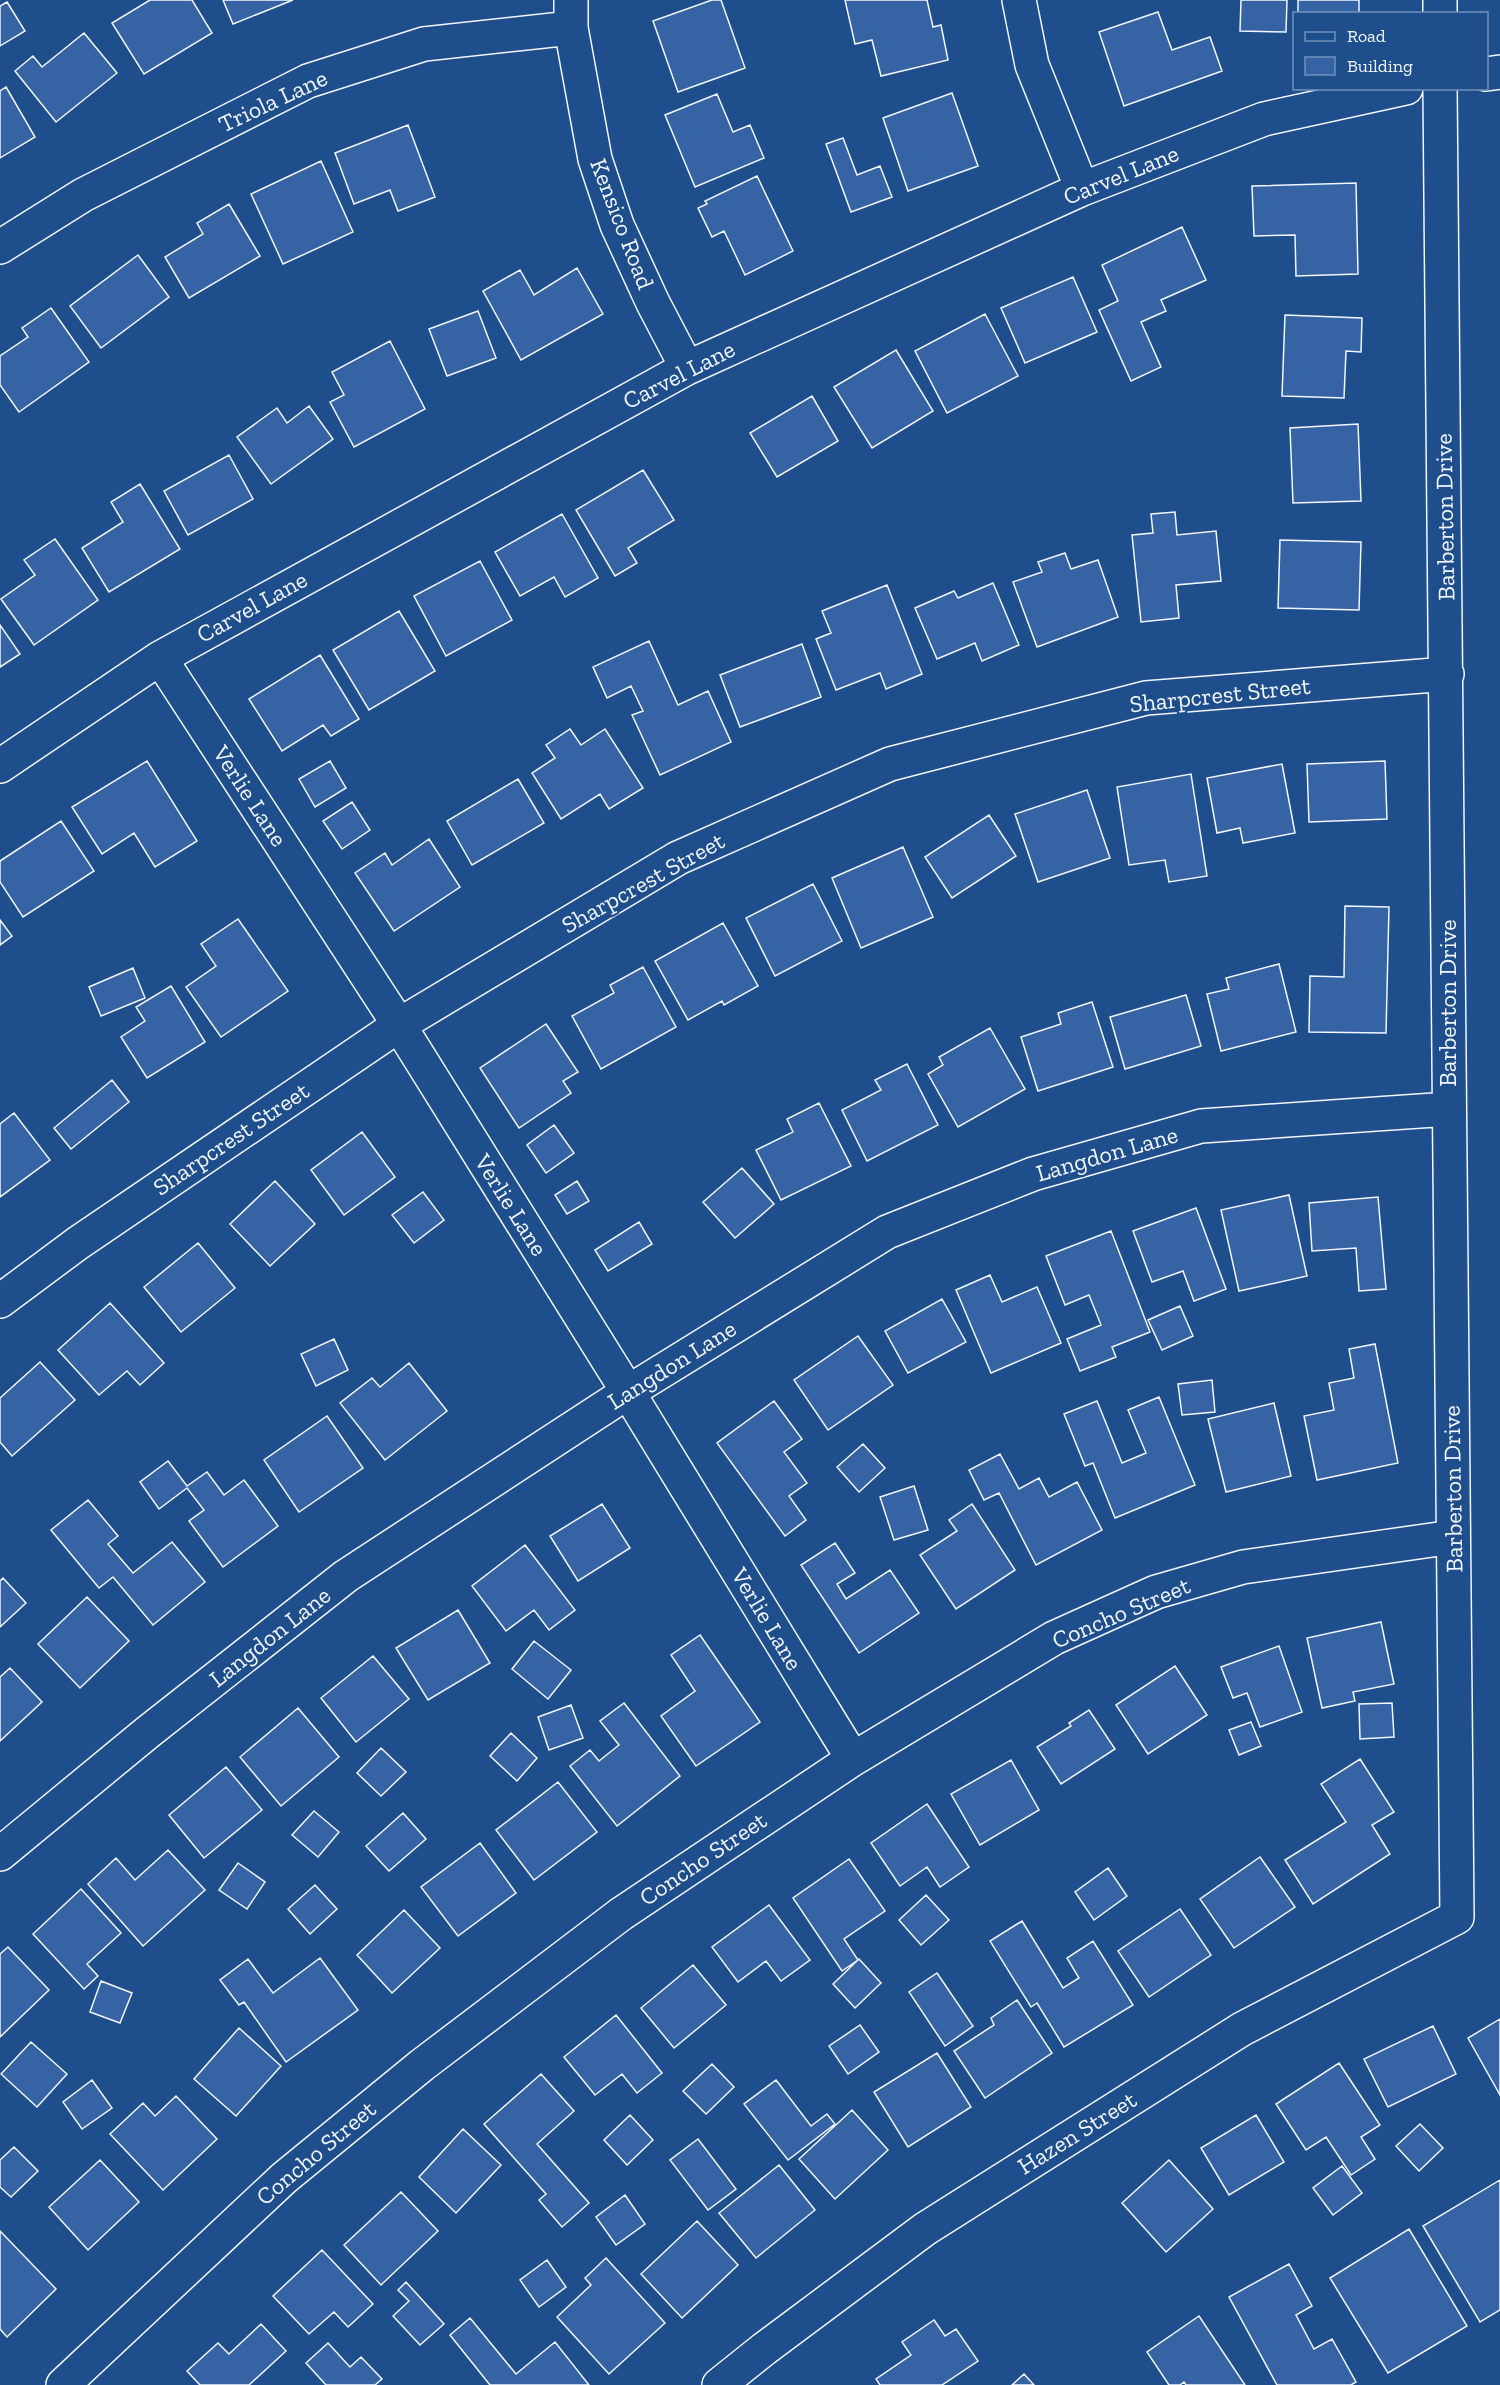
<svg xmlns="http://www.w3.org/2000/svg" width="1500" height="2385" viewBox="0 0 1500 2385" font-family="'Zilla Slab',serif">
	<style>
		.building { fill: #3563a3; stroke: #f2f6ff; stroke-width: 1.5 }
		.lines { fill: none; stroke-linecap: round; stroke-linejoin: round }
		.minor-casing { stroke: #f2f6ff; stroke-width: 36 }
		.minor { stroke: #1f4e8c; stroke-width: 33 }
		.labels { text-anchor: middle; stroke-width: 4.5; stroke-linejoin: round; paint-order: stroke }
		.street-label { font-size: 24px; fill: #f2f6ff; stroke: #1f4e8c }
	</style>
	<rect width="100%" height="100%" fill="#1f4e8c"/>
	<path class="building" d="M150,0H192L212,33L144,74L112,23Z
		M223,0H293L233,24Z
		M712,0H721L745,68L678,92L653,21Z
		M845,0H927L933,27L941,25L948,60L881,76L872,40L855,44Z
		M1241,0H1287L1286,32L1240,31Z
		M1298,0H1359V14H1298Z
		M7,2L25,31L0,46V6Z
		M1158,12L1172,50L1210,37L1222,71L1124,106L1099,32Z
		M84,33L117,73L56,122L15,71L33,56L42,67Z
		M6,87L35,137L0,158V91Z
		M952,93L978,166L908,191L883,118Z
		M717,94L733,132L750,125L764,158L695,187L665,115Z
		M408,125L435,197L398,211L390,190L354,204L335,153Z
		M843,138L857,175L880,166L892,197L851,212L826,144Z
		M321,161L353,232L283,264L251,194Z
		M757,176L793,251L745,275L724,231L712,237L698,208L707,204L705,201Z
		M1356,183L1358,274L1296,276L1295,235L1254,236L1252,186Z
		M229,204L260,256L189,298L165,257L203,234L197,223Z
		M1182,227L1206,280L1161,300L1166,311L1141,322L1161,367L1131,381L1099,310L1118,301L1102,265Z
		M138,255L169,297L101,348L70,306Z
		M577,268L603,314L521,360L483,291L520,270L534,295Z
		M1073,277L1097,332L1025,363L1001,308Z
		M51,308L89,362L19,412L0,385V356L28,337L22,328Z
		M478,311L496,358L447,376L429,329Z
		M985,314L1018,376L947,413L915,351Z
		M1285,315L1362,318L1361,352L1346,351L1344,398L1282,396Z
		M390,341L425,409L354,447L330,402L344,395L332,372Z
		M896,350L933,411L872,448L834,387Z
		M812,396L838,441L777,477L750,433Z
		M309,406L333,439L271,484L237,437L277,408L287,423Z
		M1358,424L1361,501L1293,503L1290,428Z
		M229,455L253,499L188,535L164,491Z
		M643,470L674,520L628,548L637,563L615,576L576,510Z
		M140,484L180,549L109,592L82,548L123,522L111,502Z
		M1175,512L1177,535L1216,531L1221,581L1176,585L1179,618L1141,622L1132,535L1153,533L1151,514Z
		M562,514L598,578L565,597L554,577L520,596L495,552Z
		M55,539L98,600L34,645L1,599L35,575L24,560Z
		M1280,540L1361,542L1359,610L1278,608Z
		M1065,553L1071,569L1098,560L1118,617L1037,647L1013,582L1042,572L1038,562Z
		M480,561L512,620L446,656L414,596Z
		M993,583L1019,645L982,661L975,643L937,659L915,608L954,591L958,598Z
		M887,585L922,674L886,689L880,673L836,690L816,639L831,633L822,611Z
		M399,611L435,671L369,710L333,650Z
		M0,625L20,654L0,667Z
		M649,641L678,705L708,691L731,742L660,775L632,715L643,711L631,686L607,698L593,667Z
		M802,644L821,697L740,727L720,675Z
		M320,655L359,719L331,736L323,725L282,751L249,699Z
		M570,729L581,745L605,729L643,788L609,809L600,794L561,819L532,773L555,758L546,745Z
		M147,761L197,841L155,867L134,833L102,854L72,807Z
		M330,761L346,788L315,807L299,779Z
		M1385,761L1387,819L1309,822L1307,764Z
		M1282,764L1295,833L1243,843L1240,828L1217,833L1207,778Z
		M1191,774L1207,876L1169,882L1165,860L1129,865L1117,787Z
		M518,779L544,823L472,865L447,821Z
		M1087,790L1110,858L1038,882L1015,814Z
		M352,802L370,830L342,849L323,821Z
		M989,815L1016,856L952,898L925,857Z
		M61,821L94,871L23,917L0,882V861Z
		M429,839L460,887L394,931L355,873L385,853L392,865Z
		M903,847L933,917L861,948L832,878Z
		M813,884L842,941L775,976L746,918Z
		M1345,906L1389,907L1386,1033L1309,1032L1310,976L1344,977Z
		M238,919L288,991L221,1037L186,987L216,966L201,944Z
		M0,920L12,936L0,945Z
		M723,923L758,986L724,1005L722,1001L688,1020L655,961Z
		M1279,964L1296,1032L1221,1051L1207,994L1229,989L1226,978Z
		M643,967L676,1027L601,1069L572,1016L614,993L610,985Z
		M133,968L145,998L101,1016L89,987Z
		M171,986L205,1042L147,1078L121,1037L145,1021L136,1007Z
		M1186,995L1201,1046L1125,1069L1110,1017Z
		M1092,1002L1113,1067L1038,1091L1021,1037L1061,1024L1058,1013Z
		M546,1024L578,1072L563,1081L571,1093L519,1128L480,1068Z
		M990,1028L1025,1089L958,1127L928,1074L943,1065L939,1057Z
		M907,1064L938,1125L867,1161L842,1110L881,1090L875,1080Z
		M112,1080L129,1102L71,1149L54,1128Z
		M819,1103L851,1166L781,1200L756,1150L793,1132L787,1119Z
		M14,1113L50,1160L0,1197V1124Z
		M554,1125L574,1153L546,1173L527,1145Z
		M362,1132L395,1177L344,1215L311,1170Z
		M742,1168L774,1204L735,1238L703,1202Z
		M275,1181L315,1224L270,1266L230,1224Z
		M577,1181L589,1201L567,1214L555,1195Z
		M423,1192L444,1220L414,1243L392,1215Z
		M1289,1195L1307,1276L1239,1291L1221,1210Z
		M1378,1197L1386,1289L1359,1291L1356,1248L1312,1251L1309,1203Z
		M1196,1208L1226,1289L1194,1301L1183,1271L1152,1282L1133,1231Z
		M639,1222L652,1244L608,1271L595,1250Z
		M1111,1231L1150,1332L1112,1347L1116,1357L1080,1371L1067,1339L1101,1325L1089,1295L1065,1305L1046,1256Z
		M198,1243L235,1288L181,1332L144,1287Z
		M990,1275L1002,1302L1037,1287L1061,1343L991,1373L956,1290Z
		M942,1299L966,1342L908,1373L885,1331Z
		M110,1303L164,1363L140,1385L127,1371L99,1395L58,1350Z
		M1180,1306L1193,1336L1162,1350L1148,1320Z
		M858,1336L893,1385L828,1430L794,1380Z
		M334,1339L348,1370L316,1386L301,1354Z
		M1375,1344L1398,1463L1317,1480L1304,1416L1334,1410L1329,1383L1354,1378L1349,1349Z
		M40,1362L75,1400L12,1456L0,1442V1398Z
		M409,1363L447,1411L385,1460L340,1403L372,1378L380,1387Z
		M1212,1380L1215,1412L1182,1415L1178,1384Z
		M1159,1397L1195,1485L1115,1518L1093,1463L1085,1466L1064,1414L1097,1401L1122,1463L1146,1453L1128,1410Z
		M774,1401L802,1439L784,1452L807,1483L789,1496L806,1520L785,1536L717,1443Z
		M1274,1403L1291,1476L1226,1492L1208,1419Z
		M327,1416L363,1468L299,1512L264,1460Z
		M863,1444L885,1468L859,1492L837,1467Z
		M1000,1454L1019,1489L1039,1478L1049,1497L1077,1482L1102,1530L1036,1565L999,1493L984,1500L969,1470Z
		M168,1461L187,1486L207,1472L224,1495L244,1480L278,1526L223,1567L189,1521L204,1510L187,1488L159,1509L140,1482Z
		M914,1486L928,1530L894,1540L880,1497Z
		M88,1500L118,1536L108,1544L133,1573L172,1542L205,1582L153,1625L113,1577L99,1588L51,1530Z
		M602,1504L630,1548L578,1581L550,1536Z
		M972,1504L1015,1570L956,1609L920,1555L957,1531L949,1520Z
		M835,1543L855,1573L837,1584L846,1599L890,1570L919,1613L859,1653L801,1565Z
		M525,1545L575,1610L549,1630L534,1610L506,1631L472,1586Z
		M3,1578L26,1603L0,1627V1581Z
		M87,1597L129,1641L80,1688L38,1644Z
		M458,1610L490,1663L428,1700L396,1648Z
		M1381,1622L1394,1684L1353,1692L1355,1701L1322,1708L1307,1638Z
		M700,1635L760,1722L696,1766L661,1716L695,1691L671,1655Z
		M534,1641L571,1670L548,1699L512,1669Z
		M1279,1646L1302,1712L1260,1727L1247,1693L1233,1698L1221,1667Z
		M373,1656L409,1699L356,1742L321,1698Z
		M1175,1666L1207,1715L1148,1754L1116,1705Z
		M10,1668L42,1702L0,1741V1677Z
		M624,1703L680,1776L617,1826L570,1766L590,1750L599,1761L619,1745L600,1721Z
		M1392,1703L1394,1737L1360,1739L1359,1704Z
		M571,1705L583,1738L549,1750L538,1717Z
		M298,1708L339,1757L281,1806L240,1757Z
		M1089,1710L1115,1749L1061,1784L1037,1747L1071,1726L1069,1723Z
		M1251,1722L1261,1746L1239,1755L1229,1730Z
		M511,1733L537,1758L517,1781L490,1756Z
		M381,1748L406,1772L381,1796L357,1773Z
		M1360,1759L1394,1812L1372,1825L1390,1854L1313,1904L1285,1860L1346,1822L1321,1784Z
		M1011,1760L1039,1810L980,1845L951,1794Z
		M226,1767L262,1810L204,1858L169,1815Z
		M558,1782L597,1832L534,1880L496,1830Z
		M927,1804L969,1867L940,1887L927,1867L900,1886L871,1843Z
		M314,1811L339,1832L318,1857L292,1835Z
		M403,1813L426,1839L389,1871L366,1846Z
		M480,1843L516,1893L458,1936L421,1887Z
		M168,1850L205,1890L143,1946L88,1884L116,1858L135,1880Z
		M1260,1857L1295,1907L1234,1948L1200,1899Z
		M849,1859L885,1911L844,1939L858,1960L842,1971L793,1898Z
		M238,1863L265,1882L247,1909L219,1890Z
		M1108,1868L1127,1896L1094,1920L1075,1892Z
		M315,1885L337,1909L310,1934L288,1909Z
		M81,1889L121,1933L87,1964L98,1976L84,1989L33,1934Z
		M926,1895L949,1920L921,1945L899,1920Z
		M769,1905L810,1960L781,1981L766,1961L738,1982L712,1947Z
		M1180,1909L1211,1955L1149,1997L1118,1951Z
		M404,1910L440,1948L392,1993L357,1955Z
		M1022,1921L1063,1988L1079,1978L1067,1958L1093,1941L1133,2005L1064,2047L1037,2003L1031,2007L990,1941Z
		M8,1947L49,1990L0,2037V1954Z
		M320,1958L358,2010L286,2062L244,2002L239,2005L220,1980L248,1959L273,1993Z
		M859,1959L881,1983L855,2008L833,1984Z
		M693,1965L726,2005L674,2048L641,2008Z
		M937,1973L973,2026L945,2046L909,1992Z
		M101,1981L132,1993L120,2023L90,2012Z
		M1017,2000L1052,2053L985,2098L954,2051L994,2025L991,2018Z
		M616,2015L662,2073L637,2093L622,2074L595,2095L564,2057Z
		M1500,2019V2095L1468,2038Z
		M860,2025L879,2052L848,2074L829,2046Z
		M1433,2026L1456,2074L1388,2107L1364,2059Z
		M239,2028L281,2066L236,2116L194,2079Z
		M31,2042L67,2074L37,2107L1,2074Z
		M937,2053L971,2107L908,2147L874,2092Z
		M1339,2063L1380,2125L1361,2137L1375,2159L1351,2175L1326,2137L1306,2150L1276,2104Z
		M712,2064L734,2087L706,2114L683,2091Z
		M541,2074L574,2111L537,2144L589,2203L562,2227L539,2200L546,2194L484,2124Z
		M92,2080L112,2108L82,2129L63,2102Z
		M776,2080L811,2126L827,2114L835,2124L788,2160L744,2104Z
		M176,2096L217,2139L163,2190L110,2134L143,2103L155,2116Z
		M852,2110L888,2150L835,2199L799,2159Z
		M630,2115L653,2140L627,2165L604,2140Z
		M1256,2115L1284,2162L1229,2195L1201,2148Z
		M1420,2124L1443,2148L1419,2171L1396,2146Z
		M463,2129L501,2165L456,2213L419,2177Z
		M698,2139L736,2189L708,2210L670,2160Z
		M14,2147L38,2171L11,2197L0,2187V2160Z
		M100,2160L139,2202L88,2250L49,2207Z
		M1169,2160L1213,2209L1166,2252L1122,2203Z
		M779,2165L815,2210L756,2258L719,2213Z
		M1342,2166L1362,2193L1333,2215L1313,2188Z
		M1500,2180V2310L1480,2322L1423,2226Z
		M401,2192L438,2231L381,2285L344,2245Z
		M625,2195L645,2224L616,2245L596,2217Z
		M697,2221L738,2265L682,2318L641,2274Z
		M1409,2229L1467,2326L1388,2373L1330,2278Z
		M0,2231L56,2289L7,2337L0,2329Z
		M322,2250L373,2304L348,2327L334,2312L309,2334L273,2296Z
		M606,2258L665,2323L609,2374L557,2317L591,2285L585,2278Z
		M547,2260L566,2287L539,2307L520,2280Z
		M1289,2264L1312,2306L1296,2315L1314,2349L1332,2339L1356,2382L1351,2385H1277L1229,2297Z
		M406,2282L444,2324L420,2345L393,2316L409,2301L398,2290Z
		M1199,2316L1245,2385H1186L1184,2382L1180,2385H1169L1147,2352Z
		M470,2318L516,2374L555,2342L589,2385H490L450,2335Z
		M934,2320L945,2336L956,2329L978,2361L942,2385H880L876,2379L911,2355L902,2342Z
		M261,2324L286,2351L249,2385H200L187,2371L218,2343L229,2354Z
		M328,2343L350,2367L361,2357L382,2379L375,2385H326L306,2363Z
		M1024,2374L1034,2385H1012Z"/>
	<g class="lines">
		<defs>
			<path id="minor" d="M571,0V28L595,159L617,225L653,303L687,368
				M1019,0L1032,65L1082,189
				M1440,0V14
				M1486,74L1500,72
				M0,247L83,195L308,81L424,44L571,28
				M160,658L399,1025L628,1392L853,1759
				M0,766L160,658L687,368L1082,189L1264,119L1406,88
				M0,1301L78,1243L399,1025L678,858L890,764L1146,698L1447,674
				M0,1854L148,1732L346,1576L628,1392L887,1232L1033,1174L1201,1126L1449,1109
				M63,2385L284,2178L422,2065L621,1914L853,1759L1054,1638L1156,1592L1243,1567L1453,1537
				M719,2385L764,2349L925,2229L1242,2029L1457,1917L1440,88"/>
		</defs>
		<use href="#minor" class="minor-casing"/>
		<use href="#minor" class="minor"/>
	</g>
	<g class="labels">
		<g class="street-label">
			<text transform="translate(273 101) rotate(-25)" y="8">Triola Lane</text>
			<text transform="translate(1121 175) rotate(-22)" y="8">Carvel Lane</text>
			<text transform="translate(622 224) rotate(69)" y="8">Kensico Road</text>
			<text transform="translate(679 375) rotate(-27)" y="8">Carvel Lane</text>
			<text transform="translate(1445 517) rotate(-91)" y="8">Barberton Drive</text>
			<text transform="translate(252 607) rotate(-29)" y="8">Carvel Lane</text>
			<text transform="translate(1220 695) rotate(-6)" y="8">Sharpcrest Street</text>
			<text transform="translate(250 796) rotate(57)" y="8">Verlie Lane</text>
			<text transform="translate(643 883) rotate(-29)" y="8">Sharpcrest Street</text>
			<text transform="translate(1448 1003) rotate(-90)" y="8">Barberton Drive</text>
			<text transform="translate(231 1139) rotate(-34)" y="8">Sharpcrest Street</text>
			<text transform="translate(1107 1154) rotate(-16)" y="8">Langdon Lane</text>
			<text transform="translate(511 1205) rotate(58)" y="8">Verlie Lane</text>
			<text transform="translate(672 1365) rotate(-32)" y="8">Langdon Lane</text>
			<text transform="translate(1453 1489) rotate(-91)" y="8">Barberton Drive</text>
			<text transform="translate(1121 1613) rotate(-23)" y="8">Concho Street</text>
			<text transform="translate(767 1619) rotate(59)" y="8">Verlie Lane</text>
			<text transform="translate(270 1637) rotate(-38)" y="8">Langdon Lane</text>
			<text transform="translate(703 1859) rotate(-34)" y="8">Concho Street</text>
			<text transform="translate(1077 2133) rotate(-32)" y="8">Hazen Street</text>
			<text transform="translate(316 2153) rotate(-40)" y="8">Concho Street</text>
		</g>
	</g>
	<rect x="1293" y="12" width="195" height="78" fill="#1f4e8c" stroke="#7391ba" stroke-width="1.5"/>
	<rect x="1305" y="32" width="30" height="9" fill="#1f4e8c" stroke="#7391ba" stroke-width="1.5"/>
	<text x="1347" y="42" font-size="18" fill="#f2f6ff">Road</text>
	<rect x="1305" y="57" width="30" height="18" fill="#3563a3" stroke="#7391ba" stroke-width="1.5"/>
	<text x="1347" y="72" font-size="18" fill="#f2f6ff">Building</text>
</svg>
